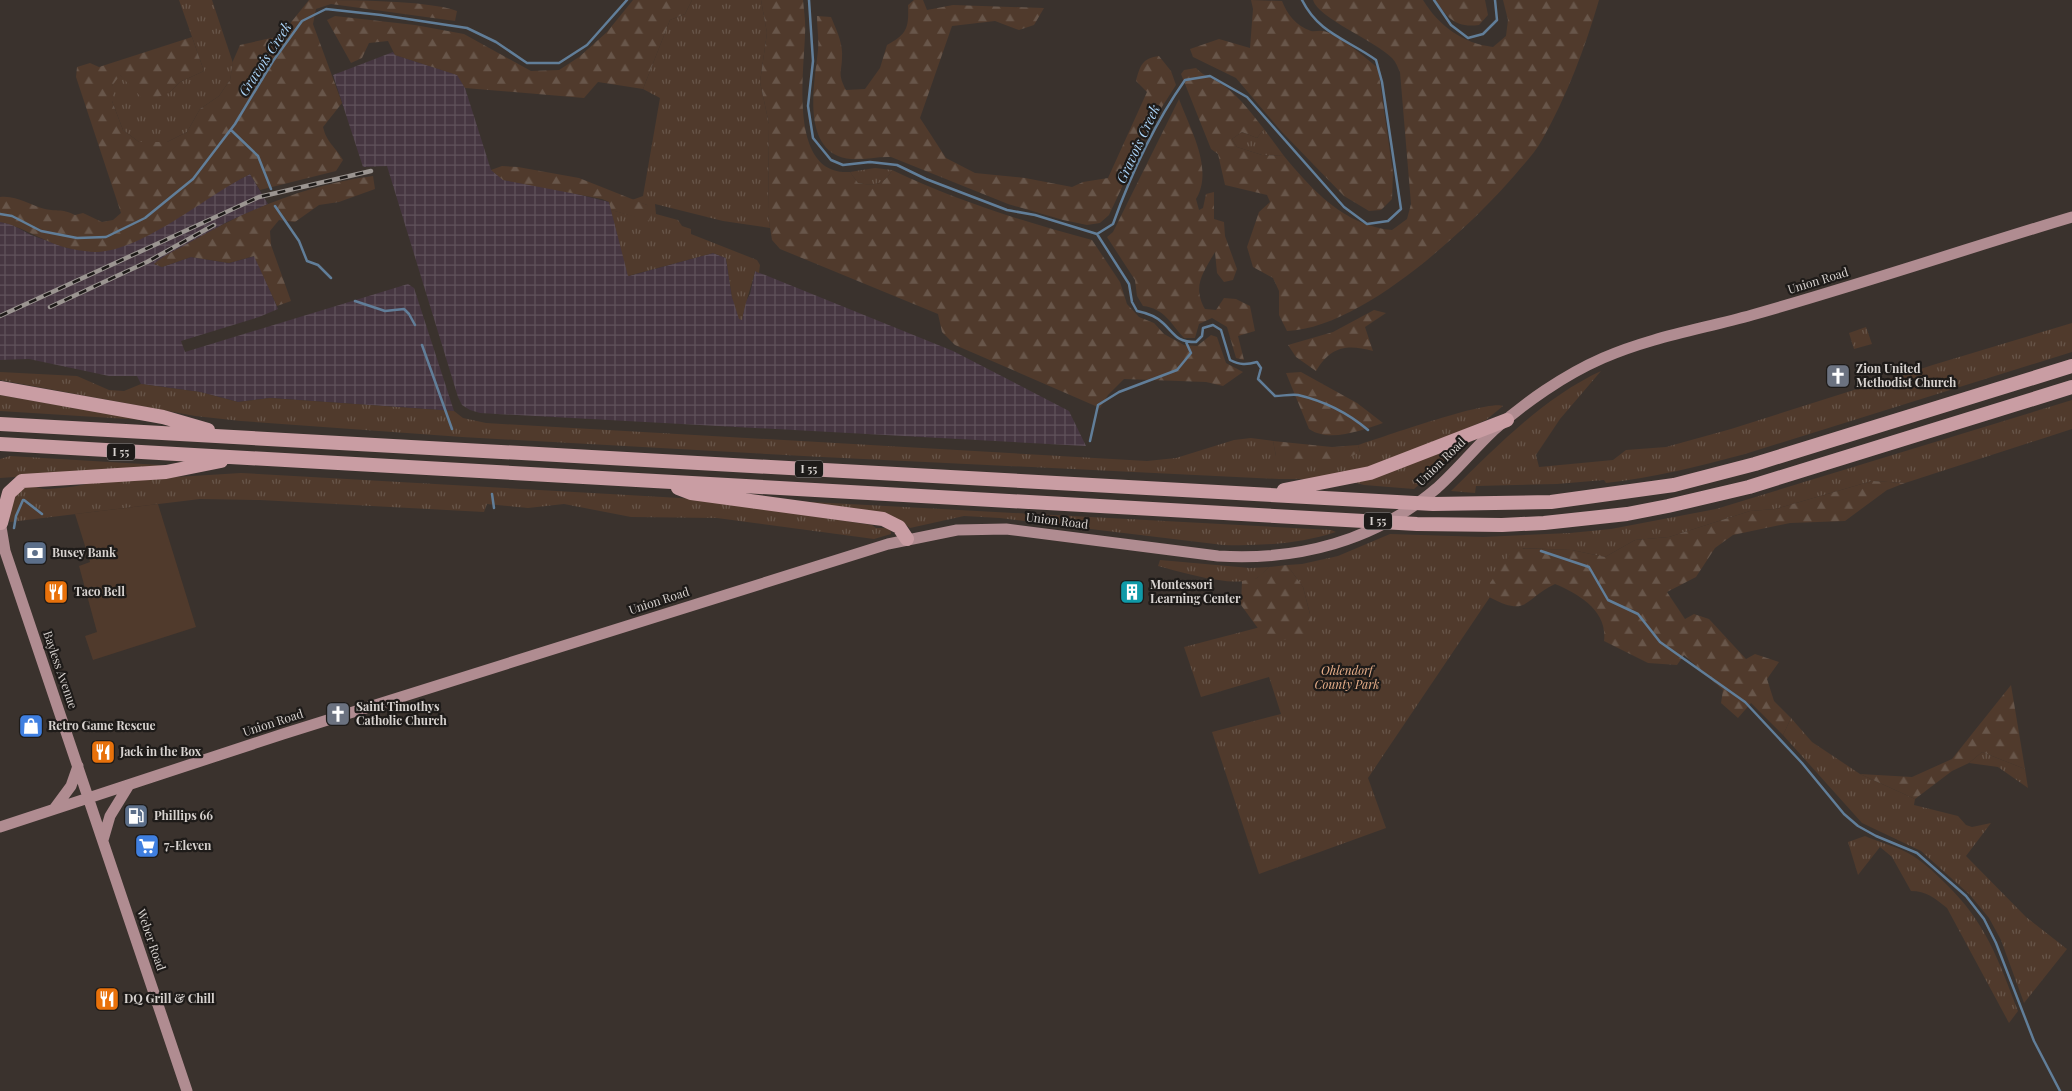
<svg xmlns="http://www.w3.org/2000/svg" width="2072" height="1091" viewBox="0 0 2072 1091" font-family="'Playfair Display',serif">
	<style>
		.industrial { fill: url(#industrial-grid) }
		.grass { fill: url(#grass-tufts) }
		.forest { fill: url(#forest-firs) }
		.pitch { fill: #503a2c }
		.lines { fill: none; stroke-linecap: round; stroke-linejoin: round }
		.stream { stroke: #617e99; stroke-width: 2.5 }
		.major { stroke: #b08c91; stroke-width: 11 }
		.highway { stroke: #c99da3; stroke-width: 14 }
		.rail-casing { stroke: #9b9591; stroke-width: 4.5 }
		.rail { stroke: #1e1b19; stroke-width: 2.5; stroke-dasharray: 8; stroke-linecap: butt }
		.labels { text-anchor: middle; stroke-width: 4.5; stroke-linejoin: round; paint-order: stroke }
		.shield { fill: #1e1b19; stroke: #a09b98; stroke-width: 1 }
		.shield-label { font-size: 11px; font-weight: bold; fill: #d7d2cf }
		.street-label { font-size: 12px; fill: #d7d2cf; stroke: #1e1b19 }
		.poi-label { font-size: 12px; font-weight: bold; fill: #d7d2cf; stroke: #1e1b19; text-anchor: start }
		.park-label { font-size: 12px; font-style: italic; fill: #e9b08b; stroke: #1e1b19 }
		.water-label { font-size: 14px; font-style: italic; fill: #aad3f7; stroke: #1e1b19 }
	</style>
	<defs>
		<pattern id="industrial-grid" width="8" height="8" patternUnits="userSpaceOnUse" patternTransform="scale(1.25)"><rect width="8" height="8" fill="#463641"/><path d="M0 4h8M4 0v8" fill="none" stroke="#60525b"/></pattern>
		<pattern id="grass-tufts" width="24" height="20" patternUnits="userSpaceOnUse" patternTransform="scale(1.25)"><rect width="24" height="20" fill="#503a2c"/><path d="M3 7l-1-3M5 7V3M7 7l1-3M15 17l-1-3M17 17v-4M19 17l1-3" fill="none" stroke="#68564a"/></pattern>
		<pattern id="forest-firs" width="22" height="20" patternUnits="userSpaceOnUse" patternTransform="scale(1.25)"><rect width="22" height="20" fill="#503a2c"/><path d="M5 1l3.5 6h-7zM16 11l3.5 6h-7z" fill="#68564a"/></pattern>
	</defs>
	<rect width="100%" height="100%" fill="#3a322d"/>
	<path class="industrial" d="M393,52L395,55L458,75L465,88L491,170L504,180L553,188L609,202L629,276L713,253L726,258L732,297L742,319L745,303L750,294L755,271L953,351L1069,411L1086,446L480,413L470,410L462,405L458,397L387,166L363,167L333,75Z
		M250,174L268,204L227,222L154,264L162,267L191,257L229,263L255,256L278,309L259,317L181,341L185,352L408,284L414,288L454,411L270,398L238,402L200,392L141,384L137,376H109L29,359L0,360V222L9,223L31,235L67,248L97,252L129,244L184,214L223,188Z"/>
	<path class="grass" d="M179,0H212L233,63L230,80L219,96L200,109L187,132L167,142H139L123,130L112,101V86L119,74L127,81L169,93L180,82L204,71Z
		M692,0H761L767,33L760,82L769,124L768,215L770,228L723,221L655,204L656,214L678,220L682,226L691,229V234L757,260L760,265L759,273L755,271C751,288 745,303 742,320L739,319L732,297L726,258L713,253L628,276L611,210L649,220L647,205L632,200L643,196L660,98L643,89L670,20L685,14Z
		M1264,129L1284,156L1262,155L1237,147L1232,139L1242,132L1257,138Z
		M875,168L892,170C885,185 873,186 858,183L850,172Z
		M2072,323V352L1745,454C1699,466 1653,478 1606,483L1604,480L1557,484L1476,486L1475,493L1451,491C1496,447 1543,398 1601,371L1560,419L1536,455L1539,467L1613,460L1626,450L1666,447L1731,429L1936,364Z
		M1866,327L1872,344L1854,349L1849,333Z
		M0,372L77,376L109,390L124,391L141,384L200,392L238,402L270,398L454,411L463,418L486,423L1147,461L1176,458L1234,440L1251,438L1273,441L1276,456L1360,452L1358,445C1380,438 1489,399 1503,406L1486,420L1387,463L1315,479H1279L822,457L462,437L241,421L195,416L0,380Z
		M0,395L144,420L0,411Z
		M2072,400V429L1905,483L1872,481L1775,509L1750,511L1669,537L1635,540L1605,557L1572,550L1523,548L1368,778L1386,828L1259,874L1212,732L1281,714L1269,677L1201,697L1184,647L1310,614L1303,587L1287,565L1302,564L1338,556L1390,534L1483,537L1570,533L1611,529L1716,509Z
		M1455,446L1461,447L1414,489L1364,485L1353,482Z
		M10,456L176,466L0,478V459Z
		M241,473L698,499L872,525L876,528H888L891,532V534L874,539L717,518L631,517L564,504L528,508L487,504L484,512L260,500L200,499L10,522C7,507 11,488 30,486C36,486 42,490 49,489C65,488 79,486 95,482Z
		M793,501L1331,530L1336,532C1299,544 1262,546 1223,545L1000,518L964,516L910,528L900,520Z
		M1160,560L1250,568L1269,567C1265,570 1261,576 1257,578C1235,589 1182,572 1158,566Z
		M1791,718L1812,742L1860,774L1915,799L1914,805L1958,816L1966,825L1972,827L1991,823L1966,856L2026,917L2067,949L2024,1003L2001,940L1989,918L1970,895L1921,851L1862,823L1783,735Z
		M1982,752L2025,769L2028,788L1998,767L1969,763Z
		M1865,836C1879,842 1895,846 1908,853C1922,861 1933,871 1944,882C1986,922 1998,959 2018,1011L2009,1023L1947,908C1935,898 1926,891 1911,891L1892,857L1880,847L1858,875L1848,842Z"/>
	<path class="forest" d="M309,0C346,0 428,0 457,11L455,21L331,4L316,9L313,24L342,103L323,127C327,143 334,145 343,160L336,171L260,190L250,174C206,196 145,249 98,252C89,252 76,250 68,248C45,243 20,225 0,222V197C17,195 29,205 45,209C58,212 60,208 75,215L83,213L102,222L113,220L121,213L76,77L77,67L90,63L99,67L192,37L204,71L180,82L169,93L152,99L141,97L120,75L112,86V101L123,130L139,142H167L187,132L200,109L219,96L230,80L233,61L240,45L280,36Z
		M633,0H692L685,14L670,20L643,89L598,82L584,98L465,88L457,75L395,55L388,41L369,43L362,58L351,63L327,20L335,16L415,25L464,34L531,71L559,70L579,57L607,32Z
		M761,0H803C804,11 806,23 805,34C804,73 788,176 850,172L858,183C873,186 885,185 892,170C955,200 1024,222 1092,240L1120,282L1127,304L1139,317L1154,323L1164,334L1184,345L1197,346L1211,335L1217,337L1226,363L1243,372L1223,386L1206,382L1124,379L1108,395L1100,408L955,345L942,332L938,314L780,249L772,240L768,215L769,124L760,82L767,33Z
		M914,0H923L927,10L953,5L1044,8L1034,25L1019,30L995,21L952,26L920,118L946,158L975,173L1025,178L1072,187L1083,182L1108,178L1147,92L1136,81C1140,65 1143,58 1159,56L1171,71L1176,85L1153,121L1109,215L1100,223L1087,225L1063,220L1008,204L891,157C874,156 854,163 838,156C802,140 815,80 818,50C819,39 817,27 817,16L831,17C836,29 843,43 842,56C842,74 837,72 846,90L865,89L880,68L887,45C907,34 909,28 908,5Z
		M1251,0L1282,1C1287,14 1296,26 1311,31C1315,32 1319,30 1323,31C1338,34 1366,58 1378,68L1393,173L1392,199L1381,210L1369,211L1344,196L1281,131L1236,78L1193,57L1190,49L1219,39L1250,48L1253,9Z
		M1313,0H1423C1439,26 1462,43 1493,47L1506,36L1508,20L1503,0H1599C1585,48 1567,96 1542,140C1535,153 1523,165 1514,176C1466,231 1362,328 1287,331L1279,315V291L1273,278L1253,267L1247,247L1259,212L1270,202L1267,195L1225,185L1218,154L1211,149L1181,74L1184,70L1196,68C1204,77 1216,79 1226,87C1241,99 1253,115 1264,129L1257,138L1242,132L1232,139L1237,147L1262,155L1284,156C1312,190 1345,226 1392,230L1407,219L1411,204L1400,72C1398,68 1396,62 1392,58C1377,42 1318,18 1313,0Z
		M1435,0H1485L1488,15L1479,25C1455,28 1448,18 1435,0Z
		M1179,99C1190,129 1214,169 1196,199L1199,210L1203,208L1206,194L1214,192V219L1224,222L1225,236L1237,269L1233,280L1224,282L1217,273L1215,252C1203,273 1192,286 1205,309L1216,310L1224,298L1236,299L1250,306L1255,331L1238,336L1244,360L1236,358L1227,327L1212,318L1199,324L1195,338H1184C1171,324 1164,308 1143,306L1137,296L1135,280L1107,237L1113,232Z
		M502,166L518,167L579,178L647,205L652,214L649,221L611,210L609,202L602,199L503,180L491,170Z
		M373,176L375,189L339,202L319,205L295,222L279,220L270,231L271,245L291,301L277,306L254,256L229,263L191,257L162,267L154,264C165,254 181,248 194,240C249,209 309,184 373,176Z
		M1374,310L1386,313L1365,327L1373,351C1347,344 1331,346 1316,371L1296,357L1288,345L1333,332Z
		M1301,372L1357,403L1383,423C1362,430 1330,443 1309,429L1286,373Z
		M1273,441L1332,447L1358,445L1360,452L1345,459L1287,460L1276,456Z
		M1872,481L1905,483L1887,490L1845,521L1790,523L1733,535L1715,548L1696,577L1667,592L1685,619L1694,614L1709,619L1746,659L1755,654L1779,662L1767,679L1774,701L1791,718L1783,735L1751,703L1738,718L1721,703L1723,690L1684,655L1677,665L1648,663L1604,641C1608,611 1579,594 1555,584C1523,599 1529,618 1489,597L1490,583L1514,548L1572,550L1605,557L1635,540L1669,537L1750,511L1775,509Z
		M1287,565L1303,587L1313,626L1322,637H1302L1268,642L1241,605L1242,581L1257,578L1269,567Z
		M2011,685L2025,769L1982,752L1969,763L1952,771L1915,799L1860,774L1912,777L1952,759Z"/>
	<path class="pitch" d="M158,504L196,627L93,660L85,636L97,632L79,566L90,562L75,514Z"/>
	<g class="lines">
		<path class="stream" d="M809,0L813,61L808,106L813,138L831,160L843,165L870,162L897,165L926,179L1007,210L1035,215L1097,234L1113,224C1131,174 1154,124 1185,80L1210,76L1247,97L1344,207L1367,224L1388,221L1401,209L1382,82L1376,60C1347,39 1319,34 1302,0
			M1434,0L1451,25L1468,38L1483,34L1497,20L1495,0
			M231,130L258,156L271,189
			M275,206L299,241L307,261L318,265L331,278
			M0,214L12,216L41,231L77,238L106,237L145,218L193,179L235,124L273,61L302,21L326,9L381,15L467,28L496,42L527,63H559L587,45L627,0
			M1097,234L1129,284L1132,302L1137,311C1147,313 1156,316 1163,323C1175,334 1176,342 1196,342L1202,336L1203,328L1213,325L1221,330L1230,360C1240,365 1246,365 1257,362L1261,368L1258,379L1275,396C1282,396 1291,394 1298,395C1324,401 1348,413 1368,430
			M355,301L385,311L404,309L409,314L415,325
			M422,345L452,429
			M1090,441L1098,405L1119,392L1177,370L1191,353L1186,342
			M492,494L494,508
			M24,500L42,514
			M14,528L16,516L23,500
			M1541,551L1589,567L1608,600L1638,614L1660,642L1745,702L1802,763L1844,814L1858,826L1876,836L1917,853L1966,896L1984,919L1996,943L2034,1041L2060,1091"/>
		<path class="major" d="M0,521L5,551L187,1091
			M54,809L71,786L78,766
			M0,827L283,734L888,544L957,530L1006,529L1218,556C1298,561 1375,541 1437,488C1457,470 1474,449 1493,431C1524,403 1564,375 1603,358C1651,337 1702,329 1752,315C1859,285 1965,249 2072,217
			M103,840L110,816L129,785"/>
		<path class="highway" d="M0,388L163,417L208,430
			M0,424L1433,504L1551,502L1674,485L1755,464L2072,366
			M0,444L1417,524L1502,525L1544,523L1627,514L1668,506L1749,487L2072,387
			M678,488L691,493L883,519L899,527L907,539
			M1284,490L1370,473L1507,420
			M1,523L9,493L22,481L166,472L221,461"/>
		<defs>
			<path id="rail" d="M50,307L147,262L214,225
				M0,316L259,197L371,171"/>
		</defs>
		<use href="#rail" class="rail-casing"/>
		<use href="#rail" class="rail"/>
	</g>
	<defs>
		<symbol id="church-square" viewBox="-11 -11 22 22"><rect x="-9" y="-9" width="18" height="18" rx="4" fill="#6b7280" stroke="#1e1b19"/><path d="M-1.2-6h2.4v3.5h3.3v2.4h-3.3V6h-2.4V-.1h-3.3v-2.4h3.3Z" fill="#fff"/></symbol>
		<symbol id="bank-square" viewBox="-11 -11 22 22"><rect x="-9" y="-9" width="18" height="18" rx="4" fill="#5c6f8a" stroke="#1e1b19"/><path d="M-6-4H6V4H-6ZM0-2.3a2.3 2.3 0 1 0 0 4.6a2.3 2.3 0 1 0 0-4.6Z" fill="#fff"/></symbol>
		<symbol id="restaurant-square" viewBox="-11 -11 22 22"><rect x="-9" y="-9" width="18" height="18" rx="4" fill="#e8710a" stroke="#1e1b19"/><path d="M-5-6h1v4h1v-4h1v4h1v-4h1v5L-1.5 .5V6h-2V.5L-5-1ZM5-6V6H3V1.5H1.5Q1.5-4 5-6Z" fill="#fff"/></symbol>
		<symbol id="building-square" viewBox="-11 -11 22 22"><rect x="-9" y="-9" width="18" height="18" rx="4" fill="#0f9aa8" stroke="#1e1b19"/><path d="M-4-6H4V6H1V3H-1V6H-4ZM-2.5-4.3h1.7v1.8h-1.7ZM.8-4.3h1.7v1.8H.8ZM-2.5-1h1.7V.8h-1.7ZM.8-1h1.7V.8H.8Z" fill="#fff"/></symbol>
		<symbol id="shop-square" viewBox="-11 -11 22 22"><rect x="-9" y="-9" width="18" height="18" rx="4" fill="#3f7fe0" stroke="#1e1b19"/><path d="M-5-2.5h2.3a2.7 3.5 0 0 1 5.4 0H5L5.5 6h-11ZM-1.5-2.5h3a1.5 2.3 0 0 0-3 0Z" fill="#fff"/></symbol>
		<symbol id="fuel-square" viewBox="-11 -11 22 22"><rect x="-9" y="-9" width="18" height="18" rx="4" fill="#5c6f8a" stroke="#1e1b19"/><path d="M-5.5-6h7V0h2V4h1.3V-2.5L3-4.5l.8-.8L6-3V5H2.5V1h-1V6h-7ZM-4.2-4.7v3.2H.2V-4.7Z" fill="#fff"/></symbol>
		<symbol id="supermarket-square" viewBox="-11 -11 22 22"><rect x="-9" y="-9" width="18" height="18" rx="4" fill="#3f7fe0" stroke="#1e1b19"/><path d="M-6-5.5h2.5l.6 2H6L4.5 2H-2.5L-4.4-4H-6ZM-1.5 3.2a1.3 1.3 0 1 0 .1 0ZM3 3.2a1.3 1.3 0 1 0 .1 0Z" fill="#fff"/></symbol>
	</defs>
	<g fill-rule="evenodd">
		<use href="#church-square" x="1824" y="362" width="28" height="28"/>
		<use href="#bank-square" x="21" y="539" width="28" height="28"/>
		<use href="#restaurant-square" x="42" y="578" width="28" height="28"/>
		<use href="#building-square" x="1118" y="578" width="28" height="28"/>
		<use href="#church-square" x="324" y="700" width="28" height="28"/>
		<use href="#shop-square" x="17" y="712" width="28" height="28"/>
		<use href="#restaurant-square" x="89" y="738" width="28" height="28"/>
		<use href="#fuel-square" x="122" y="802" width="28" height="28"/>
		<use href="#supermarket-square" x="133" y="832" width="28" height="28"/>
		<use href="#restaurant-square" x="93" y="985" width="28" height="28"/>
	</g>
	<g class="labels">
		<g class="shield">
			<rect x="107" y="443.5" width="28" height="17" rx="4"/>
			<rect x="795" y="460.5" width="28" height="17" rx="4"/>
			<rect x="1364" y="512.5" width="28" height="17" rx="4"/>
		</g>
		<g class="shield-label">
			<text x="121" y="456">I 55</text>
			<text x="809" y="473">I 55</text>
			<text x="1378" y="525">I 55</text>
		</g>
		<g class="street-label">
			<text transform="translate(1818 281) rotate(-17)" y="4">Union Road</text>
			<text transform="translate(1441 462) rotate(-44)" y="4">Union Road</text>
			<text transform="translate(1057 521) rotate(7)" y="4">Union Road</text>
			<text transform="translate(659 601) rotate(-18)" y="4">Union Road</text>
			<text transform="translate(60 670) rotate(71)" y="4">Bayless Avenue</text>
			<text transform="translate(273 723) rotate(-18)" y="4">Union Road</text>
			<text transform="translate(151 940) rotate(71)" y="4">Weber Road</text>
		</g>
		<g class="poi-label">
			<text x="1856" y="373">Zion United<tspan x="1856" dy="14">Methodist Church</tspan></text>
			<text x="52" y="557">Busey Bank</text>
			<text x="1150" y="589">Montessori<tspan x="1150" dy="14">Learning Center</tspan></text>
			<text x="74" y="596">Taco Bell</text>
			<text x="356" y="711">Saint Timothys<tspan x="356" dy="14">Catholic Church</tspan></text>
			<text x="48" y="730">Retro Game Rescue</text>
			<text x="120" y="756">Jack in the Box</text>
			<text x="154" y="820">Phillips 66</text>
			<text x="164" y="850">7-Eleven</text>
			<text x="124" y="1003">DQ Grill &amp; Chill</text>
		</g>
		<g class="park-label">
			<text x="1347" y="675">Ohlendorf<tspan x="1347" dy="14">County Park</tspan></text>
		</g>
		<g class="water-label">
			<text transform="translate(265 59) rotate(-57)" y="5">Gravois Creek</text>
			<text transform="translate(1138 144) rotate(-65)" y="5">Gravois Creek</text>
		</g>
	</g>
</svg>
